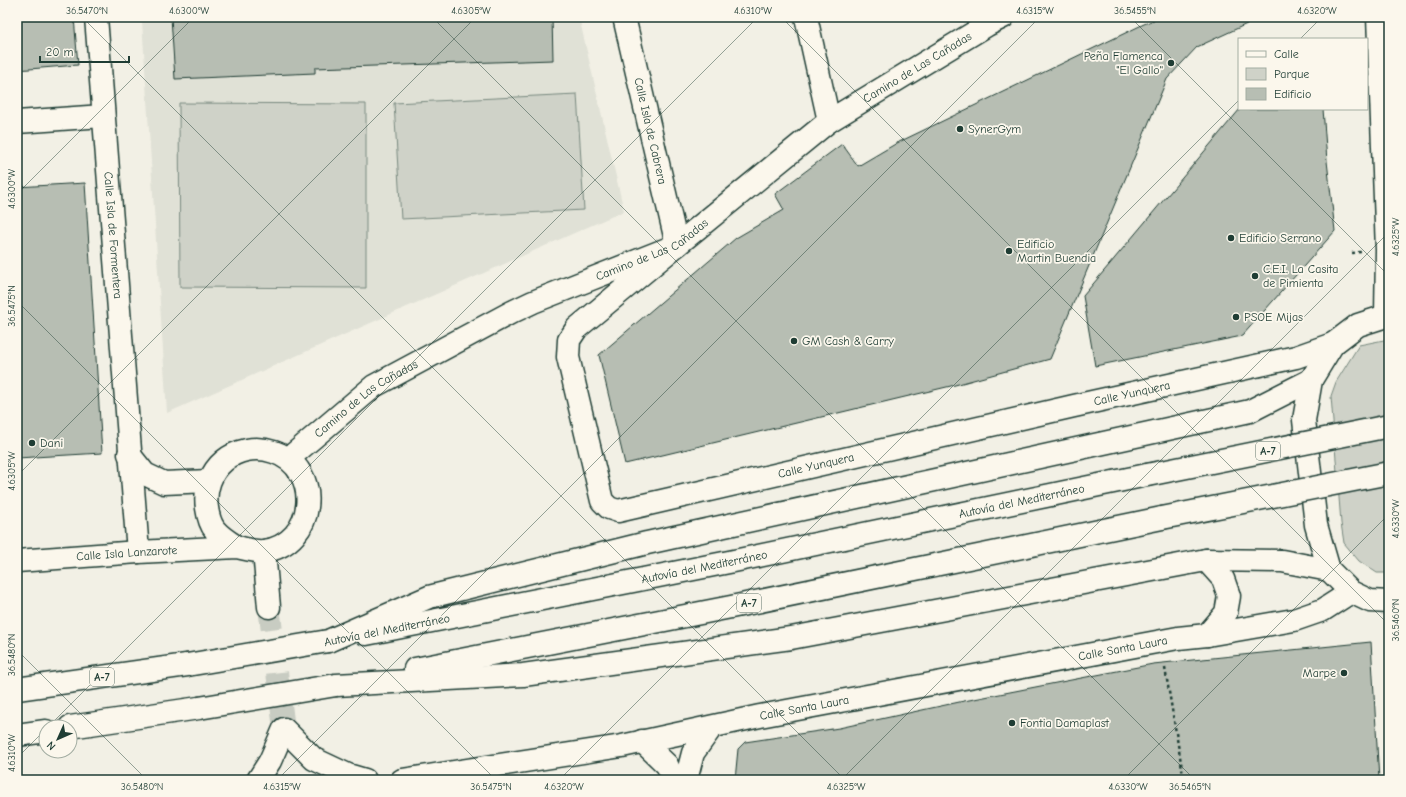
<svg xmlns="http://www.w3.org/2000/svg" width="1406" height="797" viewBox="0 0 1406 797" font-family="'Comic Neue',sans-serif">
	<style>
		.built { fill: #e0e1d6 }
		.green { fill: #cfd2c8; stroke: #77887e }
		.building { fill: #b7beb3; stroke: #1f3d34 }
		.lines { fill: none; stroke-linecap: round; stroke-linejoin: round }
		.minor-tunnel { stroke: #c8ccc2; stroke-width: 22; stroke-dasharray: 22 11; stroke-linecap: butt }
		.minor-casing { stroke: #1f3d34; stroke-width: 25 }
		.motorway-casing { stroke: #1f3d34; stroke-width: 25 }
		.path { stroke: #1f3d34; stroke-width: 2.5; stroke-dasharray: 3 3; stroke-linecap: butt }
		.minor { stroke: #fbf7ec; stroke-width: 22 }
		.motorway { stroke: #fbf7ec; stroke-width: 22 }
		.motorway-bridge-casing { stroke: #1f3d34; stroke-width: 25; stroke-linecap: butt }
		.motorway-bridge { stroke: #fbf7ec; stroke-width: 22 }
		.ticks { fill: none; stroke: #1f3d34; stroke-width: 1; stroke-opacity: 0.45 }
		.poi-dot { fill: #1f3d34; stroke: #fbf7ec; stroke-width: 1.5 }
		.labels { text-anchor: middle; stroke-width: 3.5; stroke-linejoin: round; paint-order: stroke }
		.shield { fill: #fbf7ec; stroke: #61756b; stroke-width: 1 }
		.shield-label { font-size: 11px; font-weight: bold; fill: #1f3d34 }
		.poi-label { font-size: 12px; fill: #1f3d34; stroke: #fbf7ec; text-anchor: start }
		.street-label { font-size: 12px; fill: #1f3d34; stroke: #fbf7ec }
		.neatline { fill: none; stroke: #1f3d34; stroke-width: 1.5 }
		.ticks-label { font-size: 10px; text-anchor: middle; fill: #1f3d34 }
	</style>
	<rect width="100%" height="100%" fill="#f2f0e5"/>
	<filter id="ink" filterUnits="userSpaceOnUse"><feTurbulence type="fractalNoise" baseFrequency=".025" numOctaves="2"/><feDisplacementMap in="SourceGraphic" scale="8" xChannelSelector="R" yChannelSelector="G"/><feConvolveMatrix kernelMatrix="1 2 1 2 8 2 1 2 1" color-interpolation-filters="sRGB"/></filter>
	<g filter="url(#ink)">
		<path class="built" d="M140,17H579L624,211L167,413L142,21Z"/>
		<path class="green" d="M577,94L584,210L401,219L394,103Z
			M179,103L366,104V288L180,287Z
			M1389,339V573H1377L1359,561L1344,543L1341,523L1331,396L1336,382L1359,345Z"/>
		<path class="building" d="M17,17H74L78,65L17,70Z
			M171,17H268V19L321,17H552L553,60L315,68V73L175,79Z
			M1161,17H1262L1197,47L1167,79L1050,359L955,385L625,464L599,355L736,238L784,210L775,194L842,144L858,166L897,143L1144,24Z
			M1240,109H1323L1327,161L1335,231L1242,336L1095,366L1083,296Z
			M85,183L102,453L17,458V187Z
			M1371,642L1379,780H735L738,749L745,742L839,728L964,701L1153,664Z"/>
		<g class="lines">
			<path class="minor-tunnel" d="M269,607L284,729"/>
			<defs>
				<g id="minor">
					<path id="s1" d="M96,17L138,552"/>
					<path id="s2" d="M624,17L677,245L577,328L569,340L568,357L602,501L609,508L618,511L1074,406L1296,357L1333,344"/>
					<path d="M806,17L829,121"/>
					<path d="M1378,17L1387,250L1386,316"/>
					<path d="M17,122L103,116"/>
					<path d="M1389,316H1386L1358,325L1333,344L1311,380L1304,420L1316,525L1329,570L1351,592L1370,601L1389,602"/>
					<path d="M129,454L145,474L164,483L209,481"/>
					<path id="s3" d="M288,459L374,386L512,312L533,302L677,245L829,121L987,25L1003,17"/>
					<path d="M264,551L269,607"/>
					<path d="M1206,560L1223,579L1229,596L1226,613L1207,635"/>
					<path id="s4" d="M17,561L138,552L237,547C246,549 254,552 264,551C316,544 324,469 274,452C236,439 201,470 207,508C208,515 211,525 215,530C222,538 229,542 237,547"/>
					<path d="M642,741L667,765L674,780"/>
					<path d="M258,780L270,761L284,729L314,759L348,775L365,780"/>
					<path id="s5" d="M402,780L622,746L760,716L1178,638L1207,635L1294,620L1323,610L1351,592"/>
					<path d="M686,780L693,753L711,728"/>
				</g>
				<g id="motorway">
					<path id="s6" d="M366,634L729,562L1147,475"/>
					<path d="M328,641L429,597L647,543L1250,411L1311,380"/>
					<path d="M415,669L731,607L1162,518"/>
					<path d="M336,685L523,675L791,638L1206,560L1282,561L1329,570"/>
					<path d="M17,689L187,665"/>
					<path d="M70,727L199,708"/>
					<path d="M17,735L46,731"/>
				</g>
			</defs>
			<use href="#minor" class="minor-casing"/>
			<use href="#motorway" class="motorway-casing"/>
			<path class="path" d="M1352,253L1361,252
				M1165,668L1184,780"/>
			<use href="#minor" class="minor"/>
			<use href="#motorway" class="motorway"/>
			<defs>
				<path id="motorway-bridge" d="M1147,475L1389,426
					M1162,518L1389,473
					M187,665L328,641
					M199,708L336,685"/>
			</defs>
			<use href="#motorway-bridge" class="motorway-bridge-casing"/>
			<use href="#motorway-bridge" class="motorway-bridge"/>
		</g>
	</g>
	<path class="ticks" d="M82,17L845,780M432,17L1195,780M781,17L1389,625M1130,17L1389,276M1300,39L1322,17M17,194L194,17M17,301L496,780M17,476L476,17M17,650L147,780M48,727L758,17M17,758L46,729M277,780L1040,17M559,780L1239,100M841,780L1389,232M1123,780L1389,514"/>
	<g class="poi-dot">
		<circle cx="1171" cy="63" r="4"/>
		<circle cx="960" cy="129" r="4"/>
		<circle cx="1231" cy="238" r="4"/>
		<circle cx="1009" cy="251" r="4"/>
		<circle cx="1255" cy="276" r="4"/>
		<circle cx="1236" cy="317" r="4"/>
		<circle cx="794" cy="341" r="4"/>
		<circle cx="32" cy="443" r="4"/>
		<circle cx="1344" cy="673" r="4"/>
		<circle cx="1012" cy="723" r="4"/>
	</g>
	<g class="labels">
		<g class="shield">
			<rect x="1256" y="442" width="24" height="18" rx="3"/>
			<rect x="737" y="594" width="24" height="18" rx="3"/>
			<rect x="90" y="668" width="24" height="18" rx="3"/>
		</g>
		<g class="shield-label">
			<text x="1268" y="455">A-7</text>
			<text x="749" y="607">A-7</text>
			<text x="102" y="681">A-7</text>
		</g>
		<g class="poi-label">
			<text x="1163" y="60" text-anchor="end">Peña Flamenca<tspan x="1163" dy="14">"El Gallo"</tspan></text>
			<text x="968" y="133">SynerGym</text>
			<text x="1239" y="242">Edificio Serrano</text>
			<text x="1017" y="248">Edificio<tspan x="1017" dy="14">Martin Buendia</tspan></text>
			<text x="1263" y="273">C.E.I. La Casita<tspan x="1263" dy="14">de Pimienta</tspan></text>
			<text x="1244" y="321">PSOE Mijas</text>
			<text x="802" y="345">GM Cash &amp; Carry</text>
			<text x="40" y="447">Dani</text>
			<text x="1336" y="677" text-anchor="end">Marpe</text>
			<text x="1020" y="727">Fontia Damaplast</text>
		</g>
		<g class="street-label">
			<text dy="4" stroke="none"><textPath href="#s3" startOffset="747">Camino de Las Cañadas</textPath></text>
			<text dy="4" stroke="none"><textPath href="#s2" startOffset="117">Calle Isla de Cabrera</textPath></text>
			<text dy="4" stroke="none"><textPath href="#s1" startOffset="219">Calle Isla de Formentera</textPath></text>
			<text dy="4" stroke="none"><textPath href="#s3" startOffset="423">Camino de Las Cañadas</textPath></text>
			<text dy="4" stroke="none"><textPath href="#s2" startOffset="1090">Calle Yunquera</textPath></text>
			<text dy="4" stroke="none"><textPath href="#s3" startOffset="99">Camino de Las Cañadas</textPath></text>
			<text dy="4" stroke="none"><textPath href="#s2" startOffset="766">Calle Yunquera</textPath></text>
			<text dy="4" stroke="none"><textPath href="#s6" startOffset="669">Autovía del Mediterráneo</textPath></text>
			<text dy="4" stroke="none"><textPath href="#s4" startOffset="110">Calle Isla Lanzarote</textPath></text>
			<text dy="4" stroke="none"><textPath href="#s6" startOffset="345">Autovía del Mediterráneo</textPath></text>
			<text transform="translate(387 630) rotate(-11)" y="4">Autovía del Mediterráneo</text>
			<text dy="4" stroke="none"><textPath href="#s5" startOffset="733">Calle Santa Laura</textPath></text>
			<text dy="4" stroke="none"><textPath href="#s5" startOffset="409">Calle Santa Laura</textPath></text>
		</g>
	</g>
	<rect width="1406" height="797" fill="none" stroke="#fbf7ec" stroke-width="44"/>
	<rect x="1238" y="38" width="130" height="72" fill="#fbf7ec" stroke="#a3ada2"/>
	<rect x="1246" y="51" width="20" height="6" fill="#fbf7ec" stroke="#a3ada2"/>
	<text x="1274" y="58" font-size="12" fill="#1f3d34">Calle</text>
	<rect x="1246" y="68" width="20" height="12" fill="#cfd2c8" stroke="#a3ada2"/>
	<text x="1274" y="78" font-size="12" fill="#1f3d34">Parque</text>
	<rect x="1246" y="88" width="20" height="12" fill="#b7beb3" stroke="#a3ada2"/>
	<text x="1274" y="98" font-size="12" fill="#1f3d34">Edificio</text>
	<g transform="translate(58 739) rotate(225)"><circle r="19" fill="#fbf7ec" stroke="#a3ada2"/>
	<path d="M0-3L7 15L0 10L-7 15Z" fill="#1f3d34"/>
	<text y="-6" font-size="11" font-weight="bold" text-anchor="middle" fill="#1f3d34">N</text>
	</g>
	<path d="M40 56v6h89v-6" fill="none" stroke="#1f3d34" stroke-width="2"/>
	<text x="46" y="56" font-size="12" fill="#1f3d34" stroke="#fbf7ec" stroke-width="3" paint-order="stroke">20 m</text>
	<rect x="22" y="22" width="1362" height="753" class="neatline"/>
	<g class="ticks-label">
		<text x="87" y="14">36.5470°N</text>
		<text x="189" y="14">4.6300°W</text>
		<text x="471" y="14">4.6305°W</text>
		<text x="753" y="14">4.6310°W</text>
		<text x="1035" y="14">4.6315°W</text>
		<text x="1135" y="14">36.5455°N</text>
		<text x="1317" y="14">4.6320°W</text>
		<text transform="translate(11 189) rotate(-90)" y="4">4.6300°W</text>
		<text transform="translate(1395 237) rotate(-90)" y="4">4.6325°W</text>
		<text transform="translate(11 306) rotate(-90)" y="4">36.5475°N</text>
		<text transform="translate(11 471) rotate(-90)" y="4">4.6305°W</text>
		<text transform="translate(1395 519) rotate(-90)" y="4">4.6330°W</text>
		<text transform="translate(1395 620) rotate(-90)" y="4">36.5460°N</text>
		<text transform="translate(11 655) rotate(-90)" y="4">36.5480°N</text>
		<text transform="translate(11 753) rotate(-90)" y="4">4.6310°W</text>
		<text x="142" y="790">36.5480°N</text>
		<text x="282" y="790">4.6315°W</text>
		<text x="491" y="790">36.5475°N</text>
		<text x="564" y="790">4.6320°W</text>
		<text x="846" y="790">4.6325°W</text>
		<text x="1128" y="790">4.6330°W</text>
		<text x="1190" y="790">36.5465°N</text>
	</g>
</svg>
